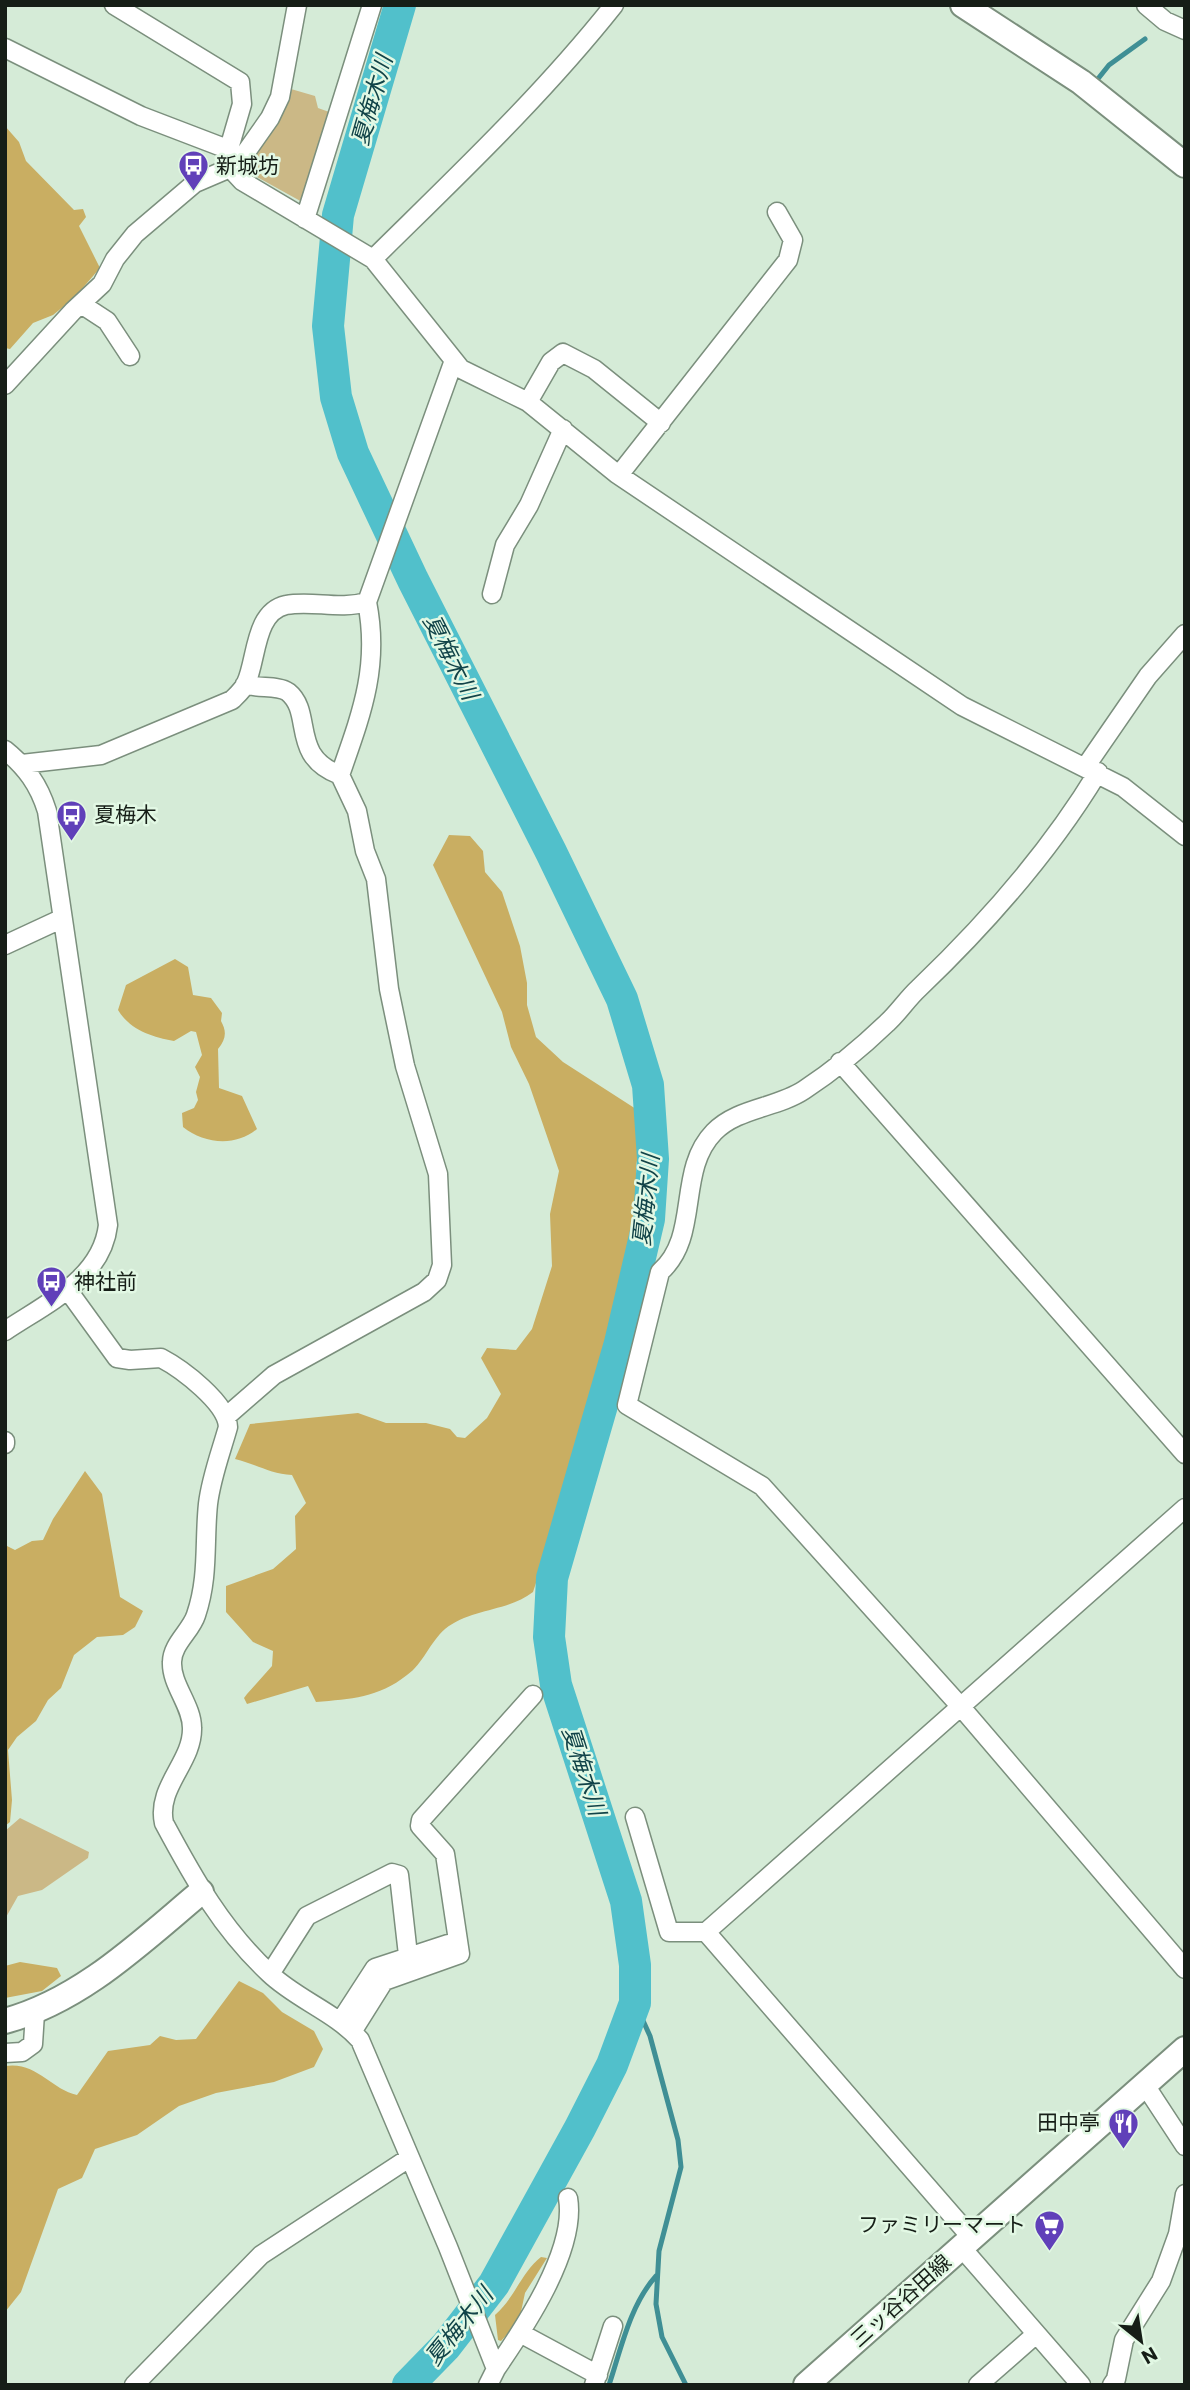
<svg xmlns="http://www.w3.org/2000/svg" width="1190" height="2390" viewBox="0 0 1190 2390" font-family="Commissioner,'Noto Sans JP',sans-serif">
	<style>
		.green { fill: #cbb886 }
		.forest { fill: #c9ae62 }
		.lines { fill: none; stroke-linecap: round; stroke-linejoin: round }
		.stream { stroke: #3f8f95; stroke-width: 5 }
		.river { stroke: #51c0cb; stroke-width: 32 }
		.street-casing { stroke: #7b8f7d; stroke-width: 21 }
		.secondary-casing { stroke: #7b8f7d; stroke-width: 28 }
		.street { stroke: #fff; stroke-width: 18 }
		.secondary { stroke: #fff; stroke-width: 24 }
		.labels { text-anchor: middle; stroke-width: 5; stroke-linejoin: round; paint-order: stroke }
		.poi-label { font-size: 21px; fill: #161e17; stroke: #e2f8e4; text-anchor: start }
		.street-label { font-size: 21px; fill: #161e17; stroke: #e2f8e4 }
		.water-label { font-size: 23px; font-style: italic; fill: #114348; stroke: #e2f8e4 }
	</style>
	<rect width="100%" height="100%" fill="#d5ebd7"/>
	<path class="green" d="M291,89L315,96L318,108L332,113L304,203L257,177L252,160Z
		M20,1818L89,1852L88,1858L42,1890L18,1896L5,1919V1831Z"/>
	<path class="forest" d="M5,126L19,142L26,161L74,210L83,209L86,217L79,226L100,268L74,298L53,315L33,323L10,349L5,348Z
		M449,835L470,836L483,851L485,872L502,892L520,946L527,983V1005L536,1037L563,1062L636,1109L641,1140L636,1166L637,1242L591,1418L533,1592C507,1612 471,1608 445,1629C430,1642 423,1664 407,1675C378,1698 351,1699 316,1702L308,1686L247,1704L244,1698L247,1694L272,1666L273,1651L253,1642L226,1612V1586L273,1569L296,1549L295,1516L306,1503L292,1475C270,1474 256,1464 235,1459L250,1424L358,1413L386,1423H426L450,1429L457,1437L465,1438L487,1418L501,1394L481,1358L487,1348L516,1350L532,1329L552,1266L550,1214L559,1171L529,1084L511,1047L502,1012L433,865Z
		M175,959L188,967L193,995L211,998L222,1013L221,1021C227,1032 226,1039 218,1049L219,1088L242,1096L257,1129C236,1147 204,1144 183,1127L182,1113L194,1108L198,1100L196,1092L200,1077L195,1067L202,1055L196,1032L191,1031L174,1041C152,1037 130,1030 118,1010L126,985Z
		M85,1471L102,1494L120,1597L143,1611L135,1627L123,1635L97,1637L74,1655L61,1688L48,1700L36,1721L17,1737L8,1750L12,1800L10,1822L5,1826V1545L15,1550L32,1541L43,1540L53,1519Z
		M20,1962L57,1968L61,1976L42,1991L5,1998V1966Z
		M239,1981L263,1993L282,2012L314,2031L323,2049L314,2067L274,2082L216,2093L179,2106L137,2135L95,2149L82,2178L58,2189L21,2292L5,2312V2066C36,2061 51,2089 77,2095L108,2051L150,2045L160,2036L176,2040L196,2039Z
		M541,2257L547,2258L525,2293L519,2321L501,2341L498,2340L495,2315C514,2299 521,2273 541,2257Z"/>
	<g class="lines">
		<path class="stream" d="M1097,80L1109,65L1145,39
			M635,2003L650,2036L678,2140L681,2167L659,2251L656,2304L662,2337L686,2385
			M609,2385C621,2349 630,2305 656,2276"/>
		<path class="river" d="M400,5L338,215L328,326L336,397L353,453L413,580L551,852L622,999L648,1085L653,1159L649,1219L620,1343L552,1578L549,1637L556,1685L626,1901L635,1965V2003L612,2065L580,2128L494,2284L446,2346L408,2385"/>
		<defs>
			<path id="street" d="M114,5L240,82L242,104L228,152
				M1146,5L1165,21L1185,30
				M5,48L141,116L222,147L238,161
				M230,168L242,181L373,259L461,369L528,402L617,474L962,706L1123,787L1185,836
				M305,219L372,5
				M373,259C457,176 541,97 614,5
				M81,304L107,321L130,356
				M5,385L73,311L102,284L115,259L135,234L195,183L230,168L244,155L270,118L280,97L297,5
				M528,402L551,362L563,353L594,369L661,423
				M619,475L788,260L793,240L777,212
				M492,594L505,545L529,505L563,429
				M245,684C257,689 278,685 288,692C314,713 289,756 340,775
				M5,750C26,767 39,785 47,811L108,1225C102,1279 45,1304 5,1331
				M22,764L101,755L232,700C237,695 243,690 246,683C257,660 254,612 286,605C312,600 339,610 367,602L453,363
				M1086,766L1148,676L1185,634
				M1098,772C1049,853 987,923 919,988C907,999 899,1012 887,1023C862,1047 833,1071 804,1090C777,1108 737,1108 714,1132C676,1171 701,1236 660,1272L627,1405L762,1486L961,1707L1185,1969
				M5,945L61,919
				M840,1062L1185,1454
				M67,1289L117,1358L130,1360L161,1358C182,1369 227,1403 228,1427C221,1452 211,1478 208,1504C204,1542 209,1577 196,1615C191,1631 172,1644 172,1662C171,1685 192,1705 192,1728C193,1762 156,1787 164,1823C194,1879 222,1929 269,1973C296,1999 335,2012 360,2040L448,2247L496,2369L488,2385
				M228,1415L274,1375L424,1292L437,1280L442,1265L438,1174L405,1066L389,989L376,879L365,851L357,811L340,775C361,715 380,667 367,602
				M5,1441V1444
				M635,1817L669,1932H706L971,2237
				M706,1932L1185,1508
				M270,1974L307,1916L392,1873L399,1875L408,1955
				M340,2022L375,1968L448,1944
				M352,2032L384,1981L460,1954L445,1854L420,1826L421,1820L533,1695
				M5,2053L22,2052L33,2044L35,2013
				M1145,2085L1185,2146
				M961,2247L1081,2385
				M520,2333L598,2375
				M496,2369C524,2328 577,2250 568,2198
				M134,2385L261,2255L409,2158
				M594,2385L613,2326
				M978,2385L1035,2335
				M1112,2385L1116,2379L1124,2340L1161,2281L1178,2234L1185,2194"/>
			<path id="secondary" d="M963,5L1081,82L1185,165
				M5,2021C82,2000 141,1942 201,1892
				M806,2385L1185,2049"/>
		</defs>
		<use href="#street" class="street-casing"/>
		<use href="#secondary" class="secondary-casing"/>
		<use href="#street" class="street"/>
		<use href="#secondary" class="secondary"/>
	</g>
	<defs>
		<symbol id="bus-pin" viewBox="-11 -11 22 30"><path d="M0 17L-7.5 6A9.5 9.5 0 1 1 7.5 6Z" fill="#6040b9" stroke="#e2f8e4"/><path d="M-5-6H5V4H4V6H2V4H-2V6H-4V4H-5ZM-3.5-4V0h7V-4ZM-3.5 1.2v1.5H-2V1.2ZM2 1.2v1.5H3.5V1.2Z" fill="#fff"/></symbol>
		<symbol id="restaurant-pin" viewBox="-11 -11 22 30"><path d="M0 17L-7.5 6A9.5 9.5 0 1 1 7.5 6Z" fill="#6040b9" stroke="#e2f8e4"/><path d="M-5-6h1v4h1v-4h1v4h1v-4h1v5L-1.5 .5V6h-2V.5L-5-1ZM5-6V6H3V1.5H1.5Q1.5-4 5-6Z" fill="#fff"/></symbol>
		<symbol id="supermarket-pin" viewBox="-11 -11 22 30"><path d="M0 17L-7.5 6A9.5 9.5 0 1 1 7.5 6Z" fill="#6040b9" stroke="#e2f8e4"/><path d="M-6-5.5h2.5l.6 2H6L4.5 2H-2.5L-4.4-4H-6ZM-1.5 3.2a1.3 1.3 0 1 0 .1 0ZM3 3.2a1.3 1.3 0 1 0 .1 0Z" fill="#fff"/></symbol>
	</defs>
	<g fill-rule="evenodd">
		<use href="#bus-pin" x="176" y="148" width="35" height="47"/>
		<use href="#bus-pin" x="54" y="798" width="35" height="47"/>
		<use href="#bus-pin" x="34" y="1264" width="35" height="47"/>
		<use href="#restaurant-pin" x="1106" y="2106" width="35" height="47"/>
		<use href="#supermarket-pin" x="1032" y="2208" width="35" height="47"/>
	</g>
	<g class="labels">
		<g class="poi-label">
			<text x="216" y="173">新城坊</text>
			<text x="94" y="822">夏梅木</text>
			<text x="74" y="1289">神社前</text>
			<text x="1100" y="2130" text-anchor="end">田中亭</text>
			<text x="1026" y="2232" text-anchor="end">ファミリーマート</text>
		</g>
		<g class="street-label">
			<text transform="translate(901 2301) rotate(-42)" y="7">三ッ谷谷田線</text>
		</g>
		<g class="water-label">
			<text transform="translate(372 100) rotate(-74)" y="8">夏梅木川</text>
			<text transform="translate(451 657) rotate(63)" y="8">夏梅木川</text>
			<text transform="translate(646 1200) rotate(-84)" y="8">夏梅木川</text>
			<text transform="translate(584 1771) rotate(72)" y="8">夏梅木川</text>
			<text transform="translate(459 2326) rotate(-51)" y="8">夏梅木川</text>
		</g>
	</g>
	<rect width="1190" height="2390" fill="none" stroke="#161e17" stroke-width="14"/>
	<g transform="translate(1141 2341) rotate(150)" stroke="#e2f8e4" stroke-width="5" paint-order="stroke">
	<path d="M0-5L12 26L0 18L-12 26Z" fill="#161e17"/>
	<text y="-10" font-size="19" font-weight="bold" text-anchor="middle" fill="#161e17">N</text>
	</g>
</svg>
